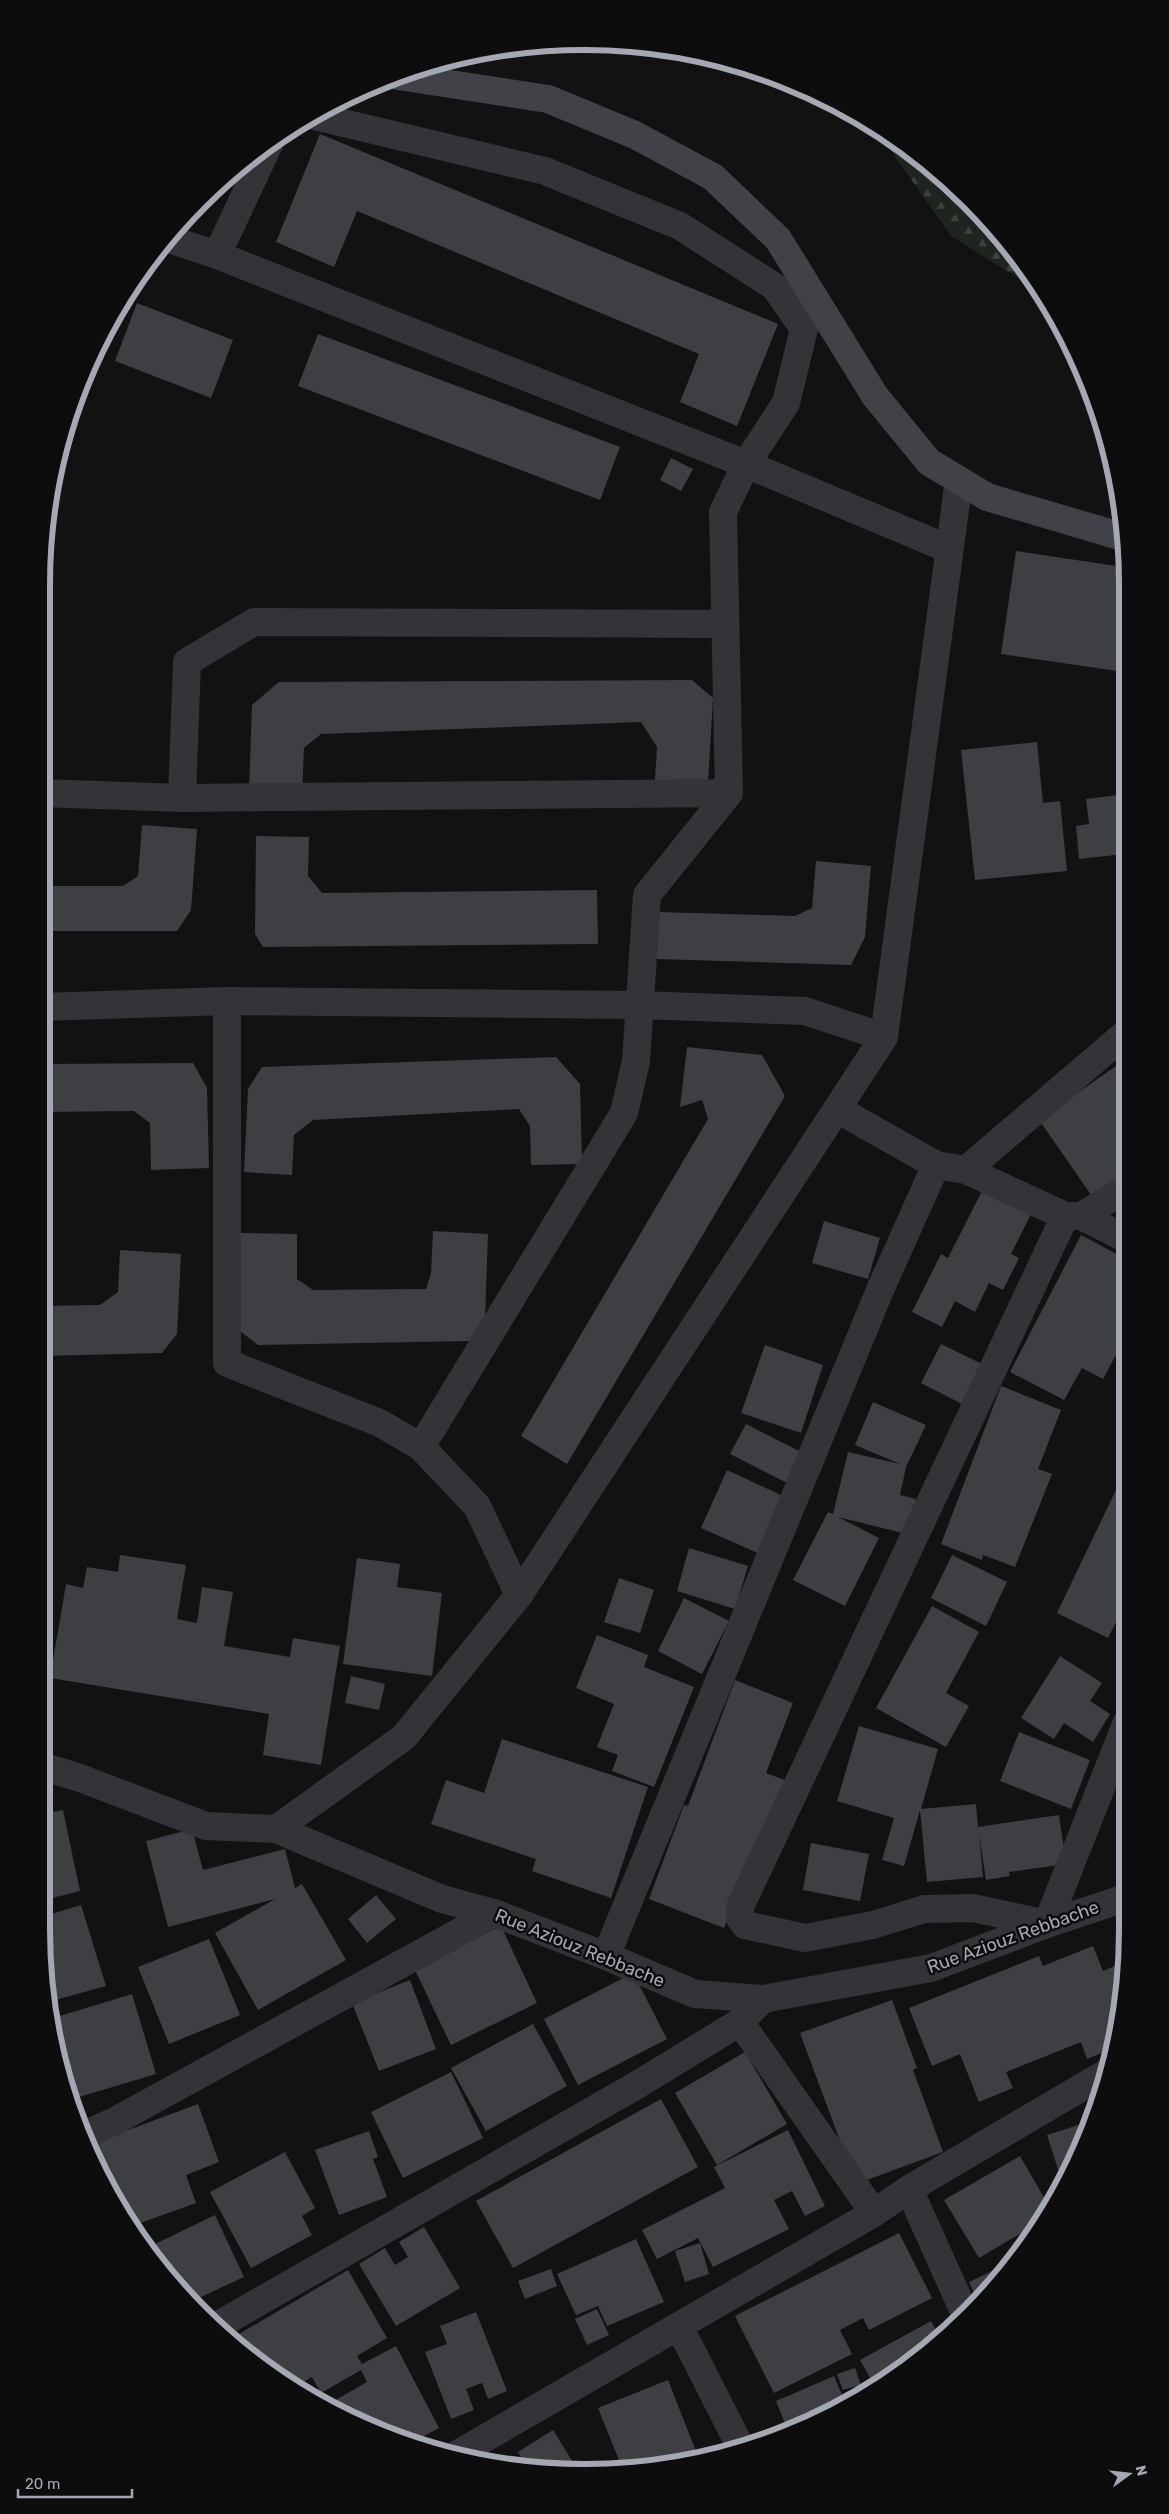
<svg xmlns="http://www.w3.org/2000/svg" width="1169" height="2514" viewBox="0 0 1169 2514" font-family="Rubik,sans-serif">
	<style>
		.forest { fill: url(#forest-firs) }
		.building { fill: #3e3f43 }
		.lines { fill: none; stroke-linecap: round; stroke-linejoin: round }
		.minor { stroke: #333338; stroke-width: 28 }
		.tertiary { stroke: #333338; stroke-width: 28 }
		.secondary { stroke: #414248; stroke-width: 28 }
		.labels { text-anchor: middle; stroke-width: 5; stroke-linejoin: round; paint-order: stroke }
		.street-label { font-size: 18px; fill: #a4a8b3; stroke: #0d0d0e }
		.rim { fill: none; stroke: #a4a8b3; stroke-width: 6 }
	</style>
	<defs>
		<pattern id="forest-firs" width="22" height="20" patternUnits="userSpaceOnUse" patternTransform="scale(1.25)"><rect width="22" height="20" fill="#1e251f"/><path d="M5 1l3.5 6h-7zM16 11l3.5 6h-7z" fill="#3c423d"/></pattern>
	</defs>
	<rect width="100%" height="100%" fill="#121213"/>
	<path class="forest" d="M877,131L915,153L1015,254L1036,289L951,236Z"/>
	<path class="building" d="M320,134L778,324L737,426L680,402L699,354L357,211L334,267L276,242Z
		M137,303L233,340L211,398L115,361Z
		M318,334L620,447L600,500L298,386Z
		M671,458L693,469L681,491L660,480Z
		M1016,551L1123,567L1124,672L1001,654Z
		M692,680L713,698L708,783L655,780L657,747L641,722L321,734L304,748L302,794L249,792L252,705L279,682Z
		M1037,742L1043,803L1060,801L1067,871L975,880L961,750Z
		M1118,795L1124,854L1079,859L1076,826L1089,824L1086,799Z
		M142,825L197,829L191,910L177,931H41V886H123L138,876Z
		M256,836L309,837L308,876L322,893L597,890L598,944L263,947L255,934Z
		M816,861L871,866L865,937L851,965L656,959L657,912L795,916L812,908Z
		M687,1047L762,1055L785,1096L567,1464L521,1436L708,1119L702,1100L680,1107Z
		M556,1057L580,1084L582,1164L531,1165L530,1126L519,1109L313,1120L294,1135L292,1175L244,1172L248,1089L262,1067Z
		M193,1063L207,1088L209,1168L151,1170L150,1123L134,1111L41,1112V1064Z
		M1116,1066L1125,1079V1177L1094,1199L1039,1120Z
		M985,1185L1033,1210L1011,1254L1019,1258L1003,1290L989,1283L975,1312L955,1301L942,1327L912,1312L941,1254L948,1258Z
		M824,1221L880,1238L868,1279L812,1263Z
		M433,1231L488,1234L485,1319L470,1341L258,1345L235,1327L236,1233L297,1234V1279L313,1290L426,1289L431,1273Z
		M1081,1235L1126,1259V1336L1103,1379L1082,1368L1064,1400L1010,1372Z
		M120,1250L181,1254L177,1334L162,1353L41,1356V1306L100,1305L118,1292Z
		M941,1344L982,1364L962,1404L921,1383Z
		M765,1345L823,1365L801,1433L741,1413Z
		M1001,1386L1061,1410L1038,1469L1052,1474L1015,1567L983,1555L982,1560L941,1544Z
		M873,1402L926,1425L906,1467L900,1495L916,1499L907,1534L838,1517L879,1538L845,1606L793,1580L828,1512L833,1514L848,1452L900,1464L855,1445Z
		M746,1424L805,1454L789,1484L730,1454Z
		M1126,1469L1127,1600L1108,1638L1057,1613Z
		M727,1470L785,1497L760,1554L701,1528Z
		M689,1548L748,1566L735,1609L677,1591Z
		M120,1555L186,1565L177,1619L197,1623L202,1587L233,1592L224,1646L290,1657L293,1638L340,1646L321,1765L263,1755L269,1714L50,1678L66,1584L83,1588L87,1567L118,1572Z
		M952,1555L1007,1582L986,1626L931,1598Z
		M357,1558L400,1564L397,1587L442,1593L432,1676L343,1664Z
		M619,1578L654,1590L640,1633L604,1622Z
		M684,1598L729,1621L702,1674L658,1651Z
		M932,1606L979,1632L946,1693L969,1706L946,1747L876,1708Z
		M597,1635L648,1655L644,1667L694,1687L654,1787L612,1771L618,1755L597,1747L614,1704L576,1688Z
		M1060,1656L1102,1683L1090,1701L1110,1714L1093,1742L1064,1723L1054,1739L1021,1718Z
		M351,1676L385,1684L379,1710L345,1703Z
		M735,1680L793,1703L766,1773L787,1781L759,1836L724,1928L649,1899L684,1805L688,1806Z
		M859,1726L938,1749L921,1809L976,1804L978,1827L1059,1815L1066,1864L1009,1872L1010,1876L986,1880L979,1833L983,1877L927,1882L920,1810L904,1866L882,1860L894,1818L837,1801Z
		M1019,1732L1090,1760L1071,1809L1000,1781Z
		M502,1739L648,1787L611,1898L532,1871L536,1859L431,1824L446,1780L484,1793Z
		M63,1810L80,1891L48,1899L45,1886H41V1814Z
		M192,1829L203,1870L285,1849L295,1888L302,1884L346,1960L258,2010L215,1933L275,1899L168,1927L146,1841Z
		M811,1843L869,1854L860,1901L803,1890Z
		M376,1895L396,1919L367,1943L348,1919Z
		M81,1905L106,1986L48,2002L41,1917Z
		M501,1926L537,2003L451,2045L414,1968Z
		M209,1939L240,2015L169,2044L138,1967Z
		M1093,1946L1103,1971L1125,1962L1119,2018L1109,2022L1116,2040L1114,2048L1087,2059L1081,2042L1006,2072L1013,2088L979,2102L960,2054L932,2066L909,2008L1039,1956L1043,1966Z
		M633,1973L667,2039L578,2085L544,2019Z
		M410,1980L436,2049L379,2071L352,2003Z
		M132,1994L156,2074L69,2100L52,2035L50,2019Z
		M892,2000L917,2068L913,2070L943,2152L856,2184L800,2033Z
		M533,2024L567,2086L486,2131L451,2068Z
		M745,2052L787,2124L717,2165L675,2093Z
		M451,2072L483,2138L403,2178L371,2112Z
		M661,2099L698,2167L513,2268L476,2201Z
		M198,2104L219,2162L186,2175L196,2203L132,2226L122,2212L96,2142Z
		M1091,2121L1087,2137L1063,2185L1047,2135Z
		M788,2130L825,2206L805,2216L792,2191L774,2200L789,2229L713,2267L698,2238L657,2259L642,2230L725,2188L714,2167Z
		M369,2131L378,2157L373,2159L387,2197L339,2215L315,2150Z
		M285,2152L315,2208L302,2216L312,2235L251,2268L210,2192Z
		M1020,2156L1050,2208L1040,2222L979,2258L944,2200Z
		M215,2215L244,2277L190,2302L173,2283L155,2244Z
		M424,2227L460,2288L396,2326L359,2264L385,2248L395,2265L408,2257L399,2242Z
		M899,2233L932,2298L869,2330L863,2318L840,2330L852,2354L774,2393L735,2316Z
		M636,2239L664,2302L607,2326L598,2306L576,2315L557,2274Z
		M700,2243L709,2274L685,2282L675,2251Z
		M1011,2262L993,2288L978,2302L969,2282Z
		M551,2269L557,2286L525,2299L518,2281Z
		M348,2270L387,2338L357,2356L362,2364L396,2346L439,2428L409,2444L325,2406L367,2382L361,2370L321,2393L312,2377L295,2387L229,2340Z
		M597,2309L609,2335L587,2345L575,2319Z
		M476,2312L507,2391L488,2399L482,2383L466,2389L474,2410L451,2419L425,2352L447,2344L440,2326Z
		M931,2321L940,2337L915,2360L875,2387L860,2360Z
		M855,2368L861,2385L843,2390L837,2374Z
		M834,2376L842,2395L871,2383L873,2389L856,2400L788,2431L776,2401Z
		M668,2380L697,2454L656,2468L623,2470L598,2408Z
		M553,2430L579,2472L527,2467L518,2452Z"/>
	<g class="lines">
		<path class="minor" d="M314,116L545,171L680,226L775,287L804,329L786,403L746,464L723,512L729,793L647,895L636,1061L624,1113L421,1447
			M169,239L217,255L746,464L949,549
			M217,255L269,144
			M41,793L182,798L729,793
			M182,798L187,662L254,622L725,624
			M227,1001V1363L380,1423L421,1447L477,1506L519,1595
			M41,1007L227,1001L640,1005L805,1011L884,1037
			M837,1109L936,1165L966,1170L1065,1216H1081L1125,1238
			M966,1170L1125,1034
			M1065,1216L740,1907V1918L745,1925L805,1938L873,1925L924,1909L973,1908L1047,1924L1127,1722
			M1081,1216L1125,1190
			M276,1829L404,1737L519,1595L884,1037L959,480
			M606,1956L880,1290L936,1165
			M740,2022L874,2213
			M84,2135L115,2121L494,1913
			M909,2189L965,2314
			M679,2326L741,2448
			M215,2327L637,2085L740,2022L763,1999
			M454,2456L874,2213L909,2189L1106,2073"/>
		<path class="tertiary" d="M41,1766L80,1778L206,1826L276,1829L442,1899L494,1913L606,1956L695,1994L763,1999L931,1968L1047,1924L1128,1897"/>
		<path class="secondary" d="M398,76L548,99L635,135L713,177L778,239L875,396L929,462L987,497L1123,537"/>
	</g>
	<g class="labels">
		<g class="street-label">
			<text transform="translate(1013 1937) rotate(-20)" y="6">Rue Aziouz Rebbache</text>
			<text transform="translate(580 1948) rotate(22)" y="6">Rue Aziouz Rebbache</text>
		</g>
	</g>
	<path d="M0 0H1169V2514H0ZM584 50H585A534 534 0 0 1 1119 584V1930A534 534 0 0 1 585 2464H584A534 534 0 0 1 50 1930V584A534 534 0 0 1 584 50Z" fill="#0d0d0e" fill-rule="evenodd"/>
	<path class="rim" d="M584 50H585A534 534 0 0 1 1119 584V1930A534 534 0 0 1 585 2464H584A534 534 0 0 1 50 1930V584A534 534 0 0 1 584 50Z"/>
	<g transform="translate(1129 2474) rotate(75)" stroke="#0d0d0e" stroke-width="4" paint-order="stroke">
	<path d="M0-4L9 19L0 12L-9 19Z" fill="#a4a8b3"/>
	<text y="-8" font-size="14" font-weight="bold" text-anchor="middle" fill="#a4a8b3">N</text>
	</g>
	<path d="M18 2489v8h114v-8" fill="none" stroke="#a4a8b3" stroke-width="2.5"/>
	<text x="25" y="2489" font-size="15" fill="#a4a8b3" stroke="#0d0d0e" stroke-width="4" paint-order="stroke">20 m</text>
</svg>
